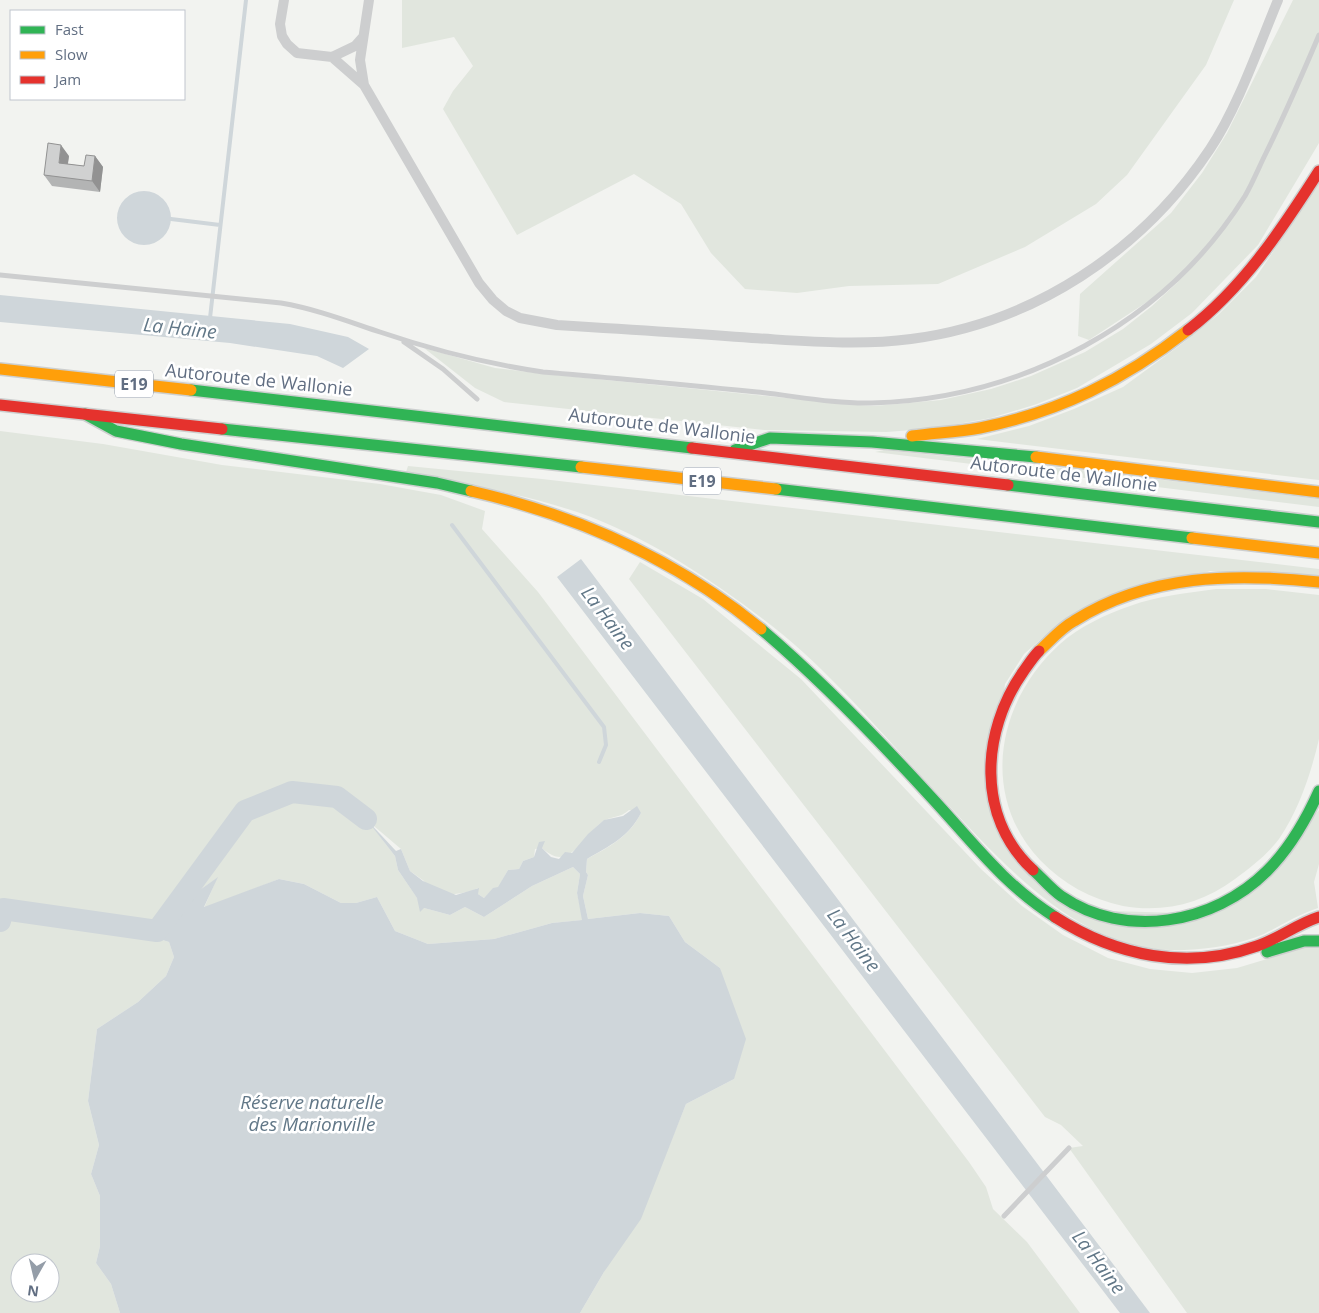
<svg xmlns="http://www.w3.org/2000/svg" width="1319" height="1313" viewBox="0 0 1319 1313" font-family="'Open Sans',sans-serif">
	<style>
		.green { fill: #e1e6de; fill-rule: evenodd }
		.water { fill: #cfd6da }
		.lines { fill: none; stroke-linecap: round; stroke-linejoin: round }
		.stream { stroke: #cfd6da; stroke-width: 4 }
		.river { stroke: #cfd6da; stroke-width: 22 }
		.fast-casing { stroke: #cdcfcf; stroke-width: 14 }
		.slow-casing { stroke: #cdcfcf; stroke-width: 14 }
		.jam-casing { stroke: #cdcfcf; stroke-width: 14 }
		.lane { stroke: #cdcecf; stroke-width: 5 }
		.street { stroke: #cdcecf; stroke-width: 10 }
		.fast { stroke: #30b455; stroke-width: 11 }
		.slow { stroke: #ff9f0a; stroke-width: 11 }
		.jam { stroke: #e5322d; stroke-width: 11 }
		.wall { fill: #b3b4b4 }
		.shaded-wall { fill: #929292 }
		.building { fill: #d0d1d1; stroke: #929292 }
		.labels { text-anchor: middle; stroke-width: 5; stroke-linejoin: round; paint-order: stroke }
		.shield { fill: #fff; stroke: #909aa8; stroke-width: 1 }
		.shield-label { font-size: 16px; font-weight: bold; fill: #616e82 }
		.street-label { font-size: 18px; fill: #616e82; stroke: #fff }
		.water-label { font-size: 19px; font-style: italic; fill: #617787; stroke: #fff }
	</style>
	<rect width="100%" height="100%" fill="#f2f3f0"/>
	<path class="green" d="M402,0H1234L1206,65L1127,175L1096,204L1025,247L938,284L849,286L797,293L745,289L711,253L681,204L634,174L517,235L443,109L453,91L473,66L454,37L402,48Z
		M1293,0H1319V143L1258,245L1192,313L1151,344L1077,388L1037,404L991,418L936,428L887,432L764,430L504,402L475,388L424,348L495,368L536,373L846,404L873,406L897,404L941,400L991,389L1031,376L1085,352L1123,329L1152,306L1179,281L1089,340L1078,336L1080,294L1171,213L1202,173L1227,133Z
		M1319,184V480L977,439L1029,426L1074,409L1123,387L1179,346L1219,314L1256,277Z
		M0,431L103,444L222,465L380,484L441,495L485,511L482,529L538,592L969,1162L986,1187L993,1209L1027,1242L1080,1313H580L604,1272L669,1146L686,1104L734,1079L720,968L685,942L669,916L640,913L588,919L583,896L588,875L586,872L587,859C609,847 629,837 641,813L629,810C621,818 610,816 602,822C580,839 569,873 542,848L535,849L534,857L523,861L519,869L508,870L498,888L493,889L484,898L478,894V888C462,896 448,893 430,896L424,881L410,871L401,849L368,821L395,856L398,870L424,908L450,915L465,907L484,917L532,886L573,867L580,874L577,893L583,920L552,923L494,939L428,944L395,931L377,897L356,903H341L304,884L279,879L204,908L217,878L174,908L153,937L169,942L174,957L166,976L138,1002L97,1029L88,1101L99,1145L91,1174L100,1196V1246L96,1263L111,1284L120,1313H0ZM20,1263H50V1293H20Z
		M884,450L1081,470L1319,499V507L875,452Z
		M408,466L542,479L1319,569V577L1210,571L1056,626L1024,654L1005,684L992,814L1075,910L1215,914L1319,810V864L1314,882L1318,908C1299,914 1282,925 1264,934C1241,944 1210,949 1184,950C1079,955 1001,861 936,792C882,734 827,667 763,619C710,579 653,541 591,517C532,495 468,485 406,472Z
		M640,562L703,599L801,679L982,870L1022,906L1063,935L1108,958L1150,969L1192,973L1237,968L1303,948H1319V1313H1187L1069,1148L1083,1146L1061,1125L1045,1117L629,579Z
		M1216,589H1266L1319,595V739C1311,773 1299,810 1279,839C1268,854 1250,868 1235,879C1202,904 1163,913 1123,906C1091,899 1063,884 1040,860C979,795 997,701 1060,644C1079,627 1106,614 1130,606C1157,596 1187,593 1216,589Z"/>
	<path class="water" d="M117 218a27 27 0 1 1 54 0a27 27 0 1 1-54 0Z
		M0,295L290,324L348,337L369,349L343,368L317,356L230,343L0,322Z
		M581,559L1150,1313H1120L557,577Z
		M637,806L641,813C629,837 609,846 587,859L586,872L588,875L583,896L588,919L640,913L669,916L685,942L720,968L746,1039L734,1079L686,1104L641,1219L604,1272L580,1313H120L111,1284L96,1263L100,1246V1196L91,1174L99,1145L88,1101L97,1029L138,1002L166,976L174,957L169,942L153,937L173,909L218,877L204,907L279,879L304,884L341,903H356L377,897L395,931L428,944L494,939L552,923L582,920L577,893L580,874L573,867L532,886L484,917L465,907L450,915L424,908L420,912L417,898L398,870L395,856L366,819L396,851L401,849L410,871L423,881L456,895L479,888L478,894L484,898L493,888L498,887L508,870L519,869L523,861L534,857L539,842L545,841L542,848L551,857L559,859L565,852L572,853L588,834L604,820L623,816Z"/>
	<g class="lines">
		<path class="stream" d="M171,219L220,225
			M210,318L246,0
			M452,525L604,727L606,745L599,762"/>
		<path class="river" d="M0,921L3,909L157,931L245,811L292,792L337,797L366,819"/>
		<defs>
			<path id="fast" d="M191,390L692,448
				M85,414L116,431L181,444L437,483L471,491
				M222,429L581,467
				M735,450L770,438L872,442L1036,457
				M1008,485L1319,522
				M776,489L1192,538
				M761,629C822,681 877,738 931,797C971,840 1004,885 1055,917
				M1033,870C1042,878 1051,889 1061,896C1125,940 1214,924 1267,871C1290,848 1306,820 1319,791
				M1267,952L1304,941H1319"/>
			<path id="slow" d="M0,369L191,390
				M912,436C934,433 958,432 980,428C1059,412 1124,380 1188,330
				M1036,457L1319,492
				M581,467L776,489
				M471,491C576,515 677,560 761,629
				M1192,538L1319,553
				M1039,651C1050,641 1061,628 1074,621C1148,574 1235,573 1319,582"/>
			<path id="jam" d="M1188,330C1243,288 1282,229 1319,171
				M0,405L222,429
				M692,448L1008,485
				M1033,870C976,817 981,732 1023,672C1028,665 1033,657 1039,651
				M1055,917C1116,956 1187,971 1257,946C1278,939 1297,924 1319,917"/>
		</defs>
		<use href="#fast" class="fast-casing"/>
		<use href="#slow" class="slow-casing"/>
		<use href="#jam" class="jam-casing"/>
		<path class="lane" d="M0,275L281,303C316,309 347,321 380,332C433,350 488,364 543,372C615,378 686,385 757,392C795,396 834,404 872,403C1021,399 1165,324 1245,196C1253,182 1259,167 1266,153C1285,114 1302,75 1319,35
			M404,342L443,369L477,399
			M1004,1216L1069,1148"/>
		<path class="street" d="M284,0L280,24L282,36L287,44L297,53L332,57L364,85L479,283L493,300L506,311L520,318L557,325C622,329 687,333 752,338C805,341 858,346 911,339C1034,323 1142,251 1210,149C1238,107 1258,48 1278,0
			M332,57L355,46L363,37
			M364,85L360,60L369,0"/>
		<use href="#fast" class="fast"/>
		<use href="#slow" class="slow"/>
		<use href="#jam" class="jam"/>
	</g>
	<path class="wall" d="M69,156L68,164L84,166L95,156L103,167L100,192L52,186L44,175Z"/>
	<path class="shaded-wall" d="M61,145L69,156L66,174L59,163Z
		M95,156L103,167L100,192L92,181Z"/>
	<path class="building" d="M48,143L61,145L59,163L84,166L86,155L95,156L92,181L44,175Z"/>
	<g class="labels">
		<g class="shield">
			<rect x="115" y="370.5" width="38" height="27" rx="4"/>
			<rect x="683" y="467.5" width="38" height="27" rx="4"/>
		</g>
		<g class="shield-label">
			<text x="134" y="390">E19</text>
			<text x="702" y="487">E19</text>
		</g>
		<g class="street-label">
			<text transform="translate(259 380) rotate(6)" y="6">Autoroute de Wallonie</text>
			<text transform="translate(662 426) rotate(7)" y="6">Autoroute de Wallonie</text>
			<text transform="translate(1064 474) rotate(7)" y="6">Autoroute de Wallonie</text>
		</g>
		<g class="water-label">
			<text transform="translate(180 328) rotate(6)" y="7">La Haine</text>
			<text transform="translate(608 618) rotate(53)" y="7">La Haine</text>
			<text transform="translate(854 940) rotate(53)" y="7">La Haine</text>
			<text x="312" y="1109">Réserve naturelle<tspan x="312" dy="22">des Marionville</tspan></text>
			<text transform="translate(1099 1262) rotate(53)" y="7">La Haine</text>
		</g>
	</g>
	<rect x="10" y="10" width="175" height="90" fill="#ffffff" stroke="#c0c5cd"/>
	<rect x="20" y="26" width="25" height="8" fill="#30b455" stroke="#c0c5cd"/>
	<text x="55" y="35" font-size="15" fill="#616e82">Fast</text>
	<rect x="20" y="51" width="25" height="8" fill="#ff9f0a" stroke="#c0c5cd"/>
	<text x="55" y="60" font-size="15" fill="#616e82">Slow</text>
	<rect x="20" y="76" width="25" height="8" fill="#e5322d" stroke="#c0c5cd"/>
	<text x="55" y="85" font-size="15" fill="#616e82">Jam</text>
	<g transform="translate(35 1278) rotate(188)"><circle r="24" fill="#ffffff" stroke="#c0c5cd"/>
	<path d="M0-4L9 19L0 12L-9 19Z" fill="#949da8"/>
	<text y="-8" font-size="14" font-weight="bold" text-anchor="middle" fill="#616e82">N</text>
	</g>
</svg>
